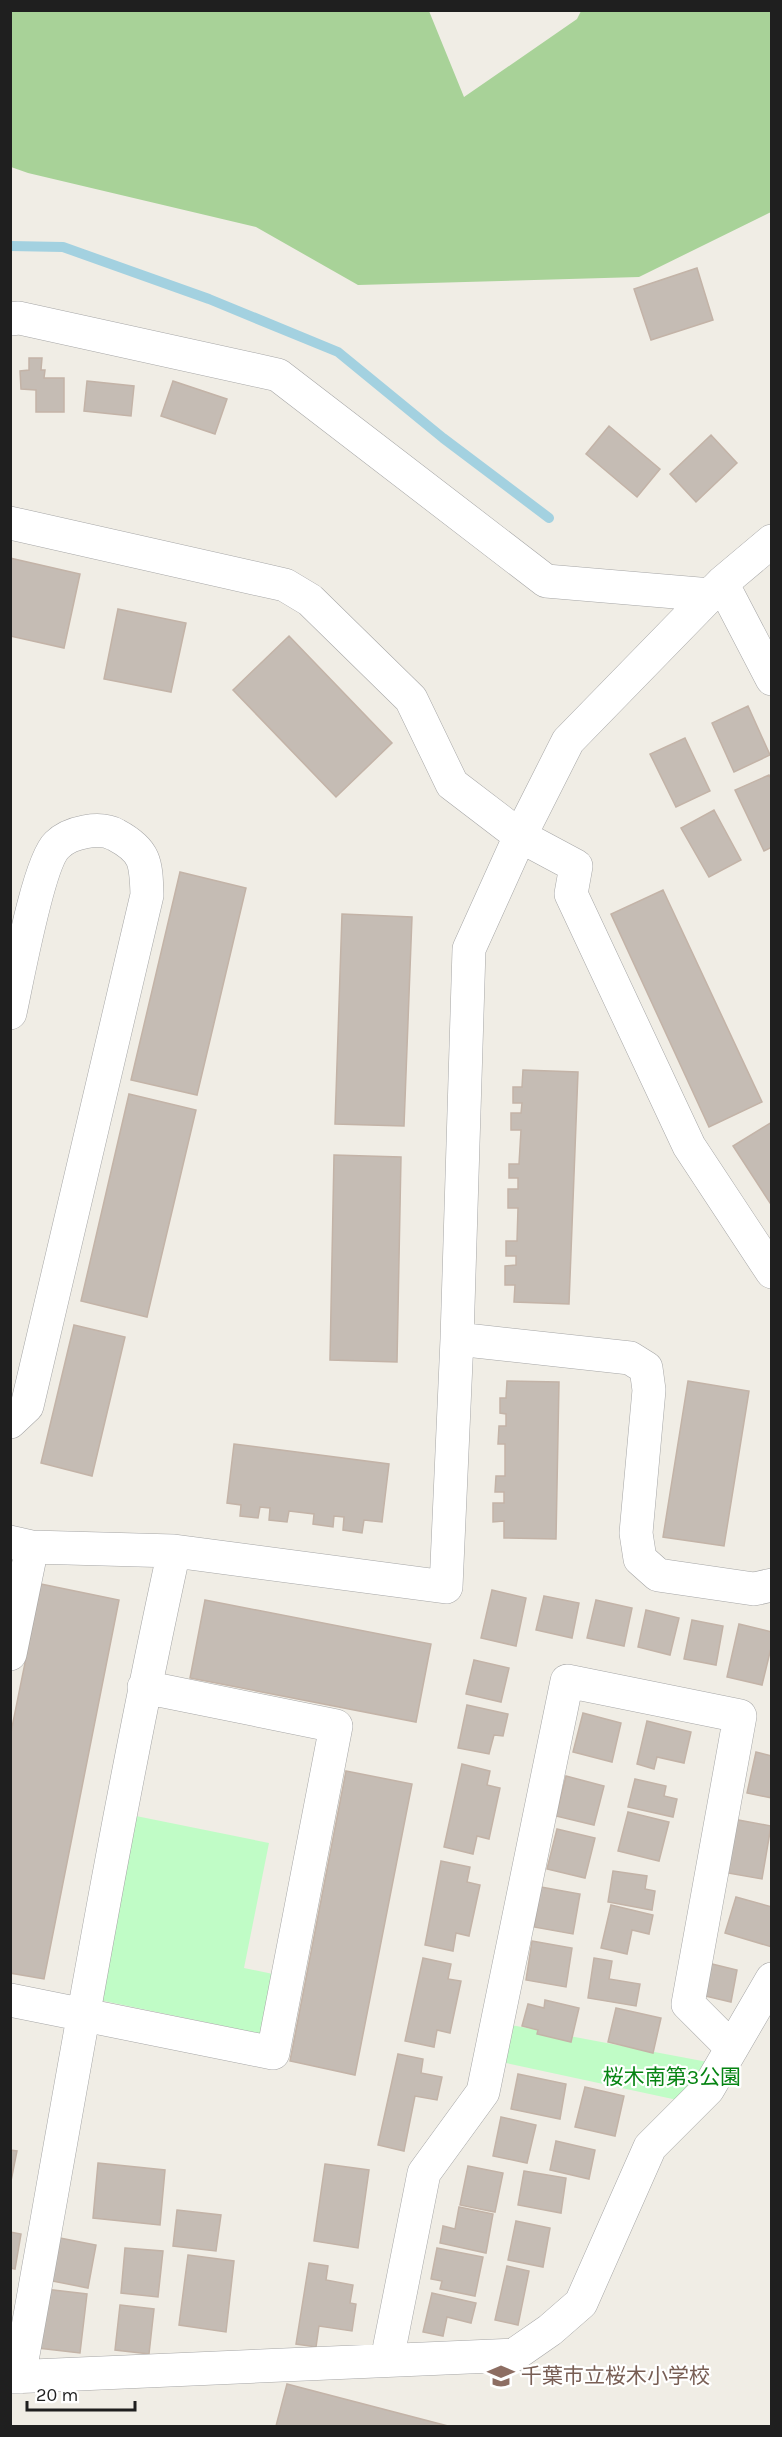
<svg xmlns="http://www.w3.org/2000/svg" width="782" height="2437" viewBox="0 0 782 2437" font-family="Karla,'Noto Sans JP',sans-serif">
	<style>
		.forest { fill: #a8d298 }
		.park { fill: #c0fcc6 }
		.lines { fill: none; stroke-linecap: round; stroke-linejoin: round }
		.stream { stroke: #a3d1e0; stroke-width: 10 }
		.building { fill: #c5bcb4; stroke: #c3b3a7; stroke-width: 1.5 }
		.minor-casing { stroke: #a6a6a6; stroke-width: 34 }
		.minor { stroke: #fff; stroke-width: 33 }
		.labels { text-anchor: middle; stroke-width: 4.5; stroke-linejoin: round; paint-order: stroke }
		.park-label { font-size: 21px; fill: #068413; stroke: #fff }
		.education-label { font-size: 21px; fill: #785e54; stroke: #fff; text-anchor: start }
	</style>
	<rect width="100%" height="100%" fill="#f0ede5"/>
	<path class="forest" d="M10,11H429L464,97L577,19L581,11H771V212L639,277L358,285L256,227L28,173L11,167Z"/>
	<path class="park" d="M136,1816L269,1843L244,1968L273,1974L262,2034L99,2000Z
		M511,2025L713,2063L682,2101L506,2063Z"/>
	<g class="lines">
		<path class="stream" d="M10,246L63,247L209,299L338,352L443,438L549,518"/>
	</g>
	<path class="building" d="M697,268L713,320L651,340L634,289Z
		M29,358H42L41,370H45L44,378H64V412H36V390L21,389L20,371L29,370Z
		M87,381L134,386L131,416L84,411Z
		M173,381L227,399L215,434L161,416Z
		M609,426L660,469L637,497L586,454Z
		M711,435L737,463L696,502L670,474Z
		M10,558L80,574L64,648L10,636Z
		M118,609L186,623L171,692L104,679Z
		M289,636L392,743L336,797L233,690Z
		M748,706L770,755L734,772L712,723Z
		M685,738L710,791L676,807L650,754Z
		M769,775L772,781V847L764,851L735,790Z
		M714,810L741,860L709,877L681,828Z
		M180,872L246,888L197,1095L131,1080Z
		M663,890L762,1102L709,1127L611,914Z
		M342,914L412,917L404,1126L335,1124Z
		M523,1070L578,1072L569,1304L514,1302L515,1285H505V1266L516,1265V1256H506V1241H517L518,1208H508V1189H518V1178H509V1164H519L521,1130H511V1113H521L522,1103H513V1087H522Z
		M129,1094L196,1110L147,1317L81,1301Z
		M772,1122V1206L733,1146Z
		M334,1155L401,1157L397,1362L330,1360Z
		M74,1325L125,1337L92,1476L41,1463Z
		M507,1381L559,1382L556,1539L504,1538V1521L493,1522V1503H504V1492H495L496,1476H505V1444H498L499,1426H506V1414L500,1413V1398H506Z
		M688,1381L749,1391L724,1546L663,1537Z
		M234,1444L389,1464L382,1522L364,1520L362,1533L343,1530L344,1517L334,1516L333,1527L313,1524L314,1514L289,1511L287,1522L269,1520L270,1508L260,1507L258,1518L240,1516L241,1505L227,1503Z
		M41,1584L119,1600L44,1979L10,1973V1737Z
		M492,1590L526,1598L516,1646L481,1638Z
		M544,1596L579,1603L572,1638L536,1630Z
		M205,1600L431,1644L416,1722L190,1678Z
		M596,1600L632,1608L624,1646L587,1638Z
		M646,1610L679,1618L670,1655L638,1647Z
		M692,1620L723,1626L716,1665L684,1659Z
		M739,1624L772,1632V1644L762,1685L727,1677Z
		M474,1660L509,1668L501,1702L466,1694Z
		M467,1705L508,1714L503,1736L494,1735L489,1754L458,1748Z
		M583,1713L621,1723L612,1762L573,1752Z
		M647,1721L691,1732L684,1763L657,1757L654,1769L637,1764Z
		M756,1752L772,1756V1798L747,1793Z
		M462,1764L490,1771L487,1785L500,1788L489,1839L477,1836L473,1854L444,1847Z
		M346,1771L412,1784L355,2075L290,2061Z
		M566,1776L604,1786L594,1825L556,1816Z
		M635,1779L666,1786L664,1796L677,1799L673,1817L628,1807Z
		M628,1812L669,1822L659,1861L618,1851Z
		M733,1819L771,1826L762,1879L722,1872Z
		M557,1829L595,1838L585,1878L547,1869Z
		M441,1861L470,1867L467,1882L480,1885L469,1936L456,1933L453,1951L425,1945Z
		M613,1871L647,1876L645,1889L655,1891L652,1910L608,1902Z
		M541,1887L580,1894L573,1934L534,1927Z
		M736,1897L772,1907V1947L725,1933Z
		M611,1905L653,1915L649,1934L632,1930L627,1954L601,1948Z
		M532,1941L572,1948L566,1987L526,1980Z
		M423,1958L451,1964L448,1979L461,1981L450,2033L437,2030L434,2047L405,2041Z
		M594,1958L612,1961L609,1979L640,1984L636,2006L588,1998Z
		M708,1963L737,1970L731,2002L701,1995Z
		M545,2000L579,2008L571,2042L537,2034L538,2030L522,2026L528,2004L544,2008Z
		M616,2008L661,2018L653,2053L608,2042Z
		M398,2054L423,2059L421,2073L442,2077L437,2100L415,2096L404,2151L378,2145Z
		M518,2074L566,2084L560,2119L511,2109Z
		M585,2087L624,2096L615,2136L575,2127Z
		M501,2117L536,2125L527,2163L493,2156Z
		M556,2141L595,2150L589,2179L550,2170Z
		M10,2150L17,2151L10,2186Z
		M98,2163L165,2170L160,2225L93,2218Z
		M325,2164L369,2170L358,2248L314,2241Z
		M468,2166L503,2173L495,2212L460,2205Z
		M524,2171L566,2178L561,2213L518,2205Z
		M459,2207L493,2214L486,2253L440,2243L443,2226L455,2229Z
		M177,2210L221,2215L216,2251L173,2246Z
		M516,2221L550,2228L543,2267L508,2260Z
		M10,2232L21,2234L15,2269L10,2268Z
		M55,2237L96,2245L88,2288L47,2280Z
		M125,2248L163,2251L158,2297L121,2293Z
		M437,2248L483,2257L475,2296L440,2289L442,2281L431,2279Z
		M188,2255L234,2261L226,2332L179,2325Z
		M309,2263L328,2266L326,2280L353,2285L350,2303L356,2304L352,2331L319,2326L316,2347L296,2344Z
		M507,2266L529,2271L518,2325L495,2320Z
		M45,2289L87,2294L80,2353L38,2348Z
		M432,2293L476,2303L471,2323L447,2317L443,2336L423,2332Z
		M120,2305L154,2309L149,2354L115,2350Z
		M287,2384L448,2426H276Z"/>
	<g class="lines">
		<defs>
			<path id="minor" d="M10,319L19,318L278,375L546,581L711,595
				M10,523L285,585L310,600L411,699L452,784L520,836L576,866L571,894L689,1146L772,1272
				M722,583L772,679
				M10,1013C17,982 38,863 57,845C70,832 100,826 116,835C146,851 146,863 147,895L27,1406L10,1422
				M457,1339L630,1358L646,1368L649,1390L636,1533L640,1559L658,1575L754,1589L772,1585
				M10,1542L32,1547L174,1551L446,1587L457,1339L469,949L520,836L568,741L722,583L772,541
				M10,1654L32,1547
				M10,2000L273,2053L336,1726L144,1687
				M387,2360L424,2173L483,2092L567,1681L740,1716L688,2004L732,2048
				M10,2377L514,2355L550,2330L581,2303L650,2147L708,2089L772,1979
				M19,2377C69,2101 114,1825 174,1551"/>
		</defs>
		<use href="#minor" class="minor-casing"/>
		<use href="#minor" class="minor"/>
	</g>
	<defs>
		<symbol id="school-bare" viewBox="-9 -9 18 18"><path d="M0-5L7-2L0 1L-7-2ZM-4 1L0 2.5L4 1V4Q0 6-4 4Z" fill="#8d6e63" stroke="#fff" stroke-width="2.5" paint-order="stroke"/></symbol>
	</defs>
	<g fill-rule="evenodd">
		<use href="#school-bare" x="482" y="2357" width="38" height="38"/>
	</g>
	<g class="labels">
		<g class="park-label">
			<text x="672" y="2084">桜木南第3公園</text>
		</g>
		<g class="education-label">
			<text x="521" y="2383">千葉市立桜木小学校</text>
		</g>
	</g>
	<rect width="782" height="2437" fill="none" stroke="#1f1f1f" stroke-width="24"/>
	<path d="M27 2401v9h108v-9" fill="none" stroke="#1f1f1f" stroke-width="3"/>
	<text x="36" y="2401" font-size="18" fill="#1f1f1f" stroke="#ffffff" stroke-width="4.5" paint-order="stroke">20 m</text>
</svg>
